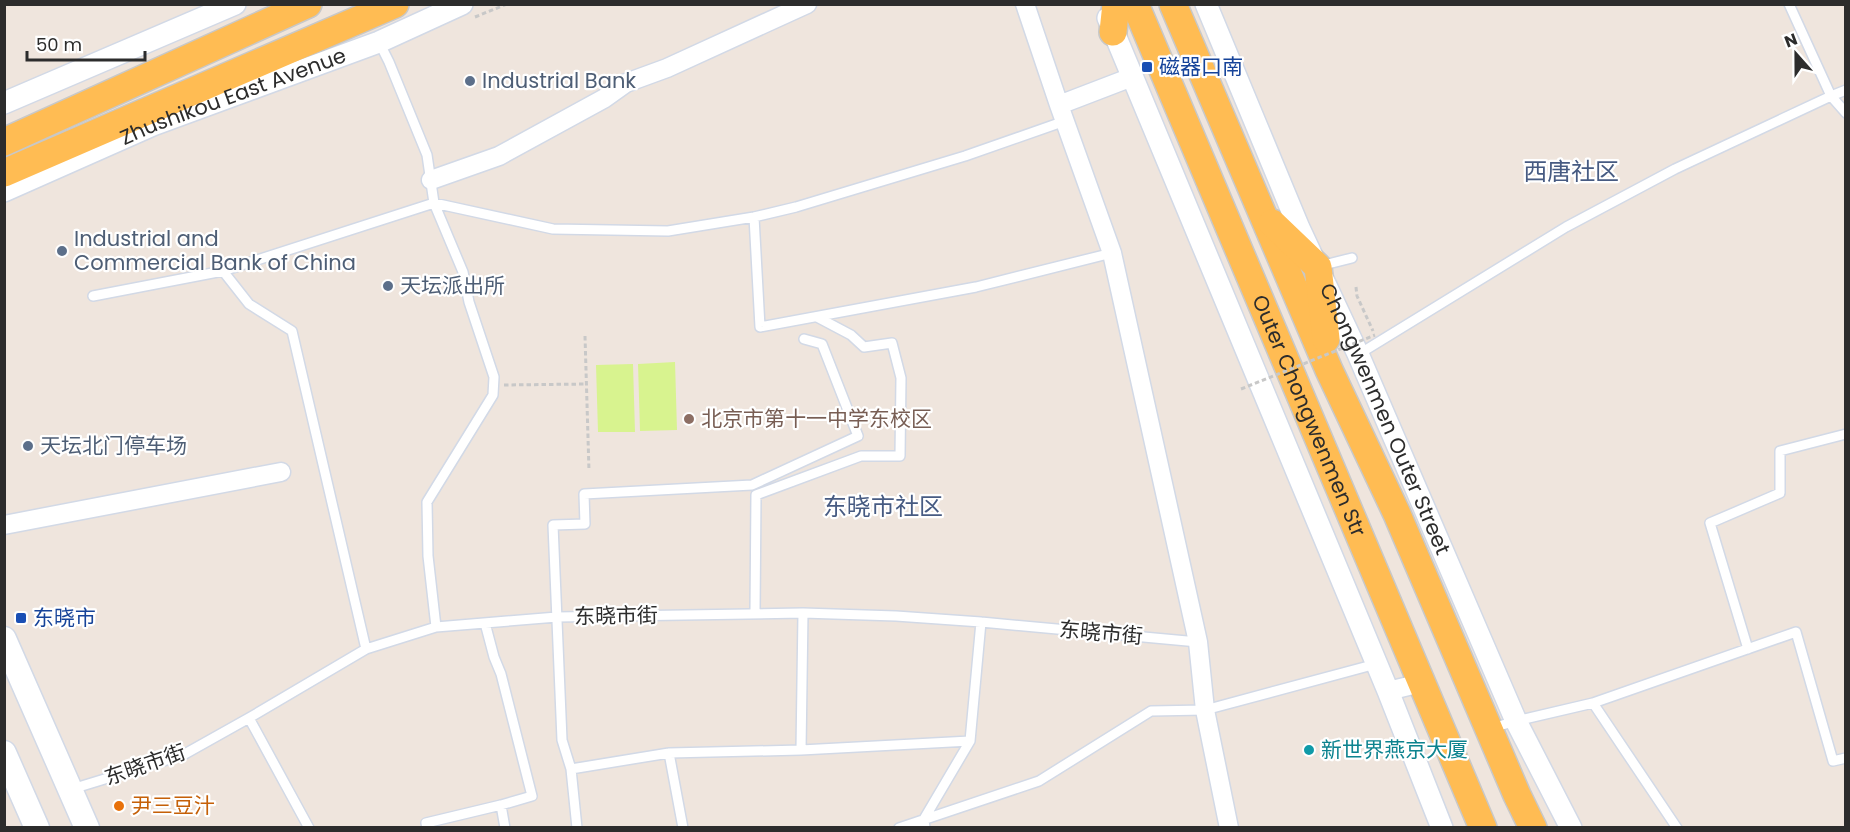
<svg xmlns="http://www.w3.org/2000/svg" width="1850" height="832" viewBox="0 0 1850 832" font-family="Poppins,'Noto Sans SC',sans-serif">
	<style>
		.pitch { fill: #d8f38f }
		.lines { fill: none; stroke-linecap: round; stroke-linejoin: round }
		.service-casing { stroke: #d2d9e6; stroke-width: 12 }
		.minor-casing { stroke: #d2d9e6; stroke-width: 21 }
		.tertiary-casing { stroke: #d2d9e6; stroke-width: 24 }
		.secondary-casing { stroke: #d2d9e6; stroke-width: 27 }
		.primary-casing { stroke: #c8c8c8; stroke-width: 30 }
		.path { stroke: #c8c8c8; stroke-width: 3; stroke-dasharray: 4.5 3; stroke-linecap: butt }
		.service { stroke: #fff; stroke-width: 9 }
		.minor { stroke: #fff; stroke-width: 18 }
		.tertiary { stroke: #fff; stroke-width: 21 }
		.secondary { stroke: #fff; stroke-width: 24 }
		.primary { stroke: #ffbc53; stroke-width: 27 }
		.path-bridge { stroke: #c8c8c8; stroke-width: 3; stroke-dasharray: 4.5 3; stroke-linecap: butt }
		.transit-dot { fill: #1a4fb4; stroke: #fff; stroke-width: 2 }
		.service-dot { fill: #5c6f8a; stroke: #fff; stroke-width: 2 }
		.education-dot { fill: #8d6e63; stroke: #fff; stroke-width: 2 }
		.culture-dot { fill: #0f9aa8; stroke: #fff; stroke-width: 2 }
		.food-dot { fill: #e8710a; stroke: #fff; stroke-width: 2 }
		.labels { text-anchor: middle; stroke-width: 4.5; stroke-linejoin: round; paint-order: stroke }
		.transit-label { font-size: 21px; fill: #164399; stroke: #fff; text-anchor: start }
		.service-label { font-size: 21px; fill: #4e5e75; stroke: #fff; text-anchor: start }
		.street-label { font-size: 21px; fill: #2c2c2c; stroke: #fff }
		.education-label { font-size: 21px; fill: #785e54; stroke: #fff; text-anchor: start }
		.culture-label { font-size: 21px; fill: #0d838f; stroke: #fff; text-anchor: start }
		.food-label { font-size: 21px; fill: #c56008; stroke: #fff; text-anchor: start }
		.quarter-label { font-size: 24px; fill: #475b82; stroke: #fff }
	</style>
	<rect width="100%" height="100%" fill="#efe5dd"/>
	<path class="pitch" d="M675,362L677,430L640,431L638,364Z
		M633,364L635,432H598L596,365Z"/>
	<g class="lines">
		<defs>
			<path id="service" d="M1789,4L1831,96L1846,90
				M379,42L389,62L427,155L434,203L463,272L469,302L494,377L493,395L427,502L428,556L436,627
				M754,217L760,327L976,287L1112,253
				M1320,266L1352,258
				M93,296L223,271
				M1359,354L1566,227L1675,169L1831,96L1846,113
				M755,612L756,495L861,456H900L901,378L892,343L864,347L851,335L817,317
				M366,649L292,331L249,304L223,271L434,203L553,229L668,231L754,217L796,207L965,156L1065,121
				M1748,649L1710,523L1780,493V451L1846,434
				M1593,703L1796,632L1833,761L1846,758
				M249,718L309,828
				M1492,728L1516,721L1593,703L1677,828
				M801,750L803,613
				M669,753L683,828
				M571,769L669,753L801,750L970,741
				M72,789L183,755L249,718L366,649L436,627L557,617L803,613L896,616L981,622L1198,642
				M501,805L505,828
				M427,828L426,823L501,805L532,796L501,674L494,657L485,623
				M577,828L571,769L562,740L553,525L585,524L584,494L752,485L858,436L822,344L804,339
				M899,828L1039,781L1151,711L1205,710L1376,664
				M925,828L924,819L970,741L981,622"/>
			<path id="minor" d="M1025,4L1059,105L1112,253L1198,642L1205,710L1229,828
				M1059,105L1132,77
				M431,180L499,156L605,98L626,83L667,68L807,4
				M4,525L281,472
				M1388,691L1421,683"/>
			<g id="tertiary">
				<path id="s1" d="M1206,4L1299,228L1358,354L1516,721L1571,828"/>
				<path d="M1108,18L1388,691L1442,828"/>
				<path d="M4,103L235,4"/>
				<path id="s2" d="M4,191L153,125L379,42L462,4"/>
			</g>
			<path id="secondary" d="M4,639L87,828
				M4,753L37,828"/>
			<g id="primary">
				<path id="s3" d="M1135,4L1483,828"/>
				<path d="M1173,4L1329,370L1397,514L1517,795L1533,828"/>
				<path d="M1113,32L1116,4"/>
				<path d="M4,142L308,4"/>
				<path d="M4,173L395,4"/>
				<path d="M1272,223L1318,267L1326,339"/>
			</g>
		</defs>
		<use href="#service" class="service-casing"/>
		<use href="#minor" class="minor-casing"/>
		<use href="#tertiary" class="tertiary-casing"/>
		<use href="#secondary" class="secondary-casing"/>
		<use href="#primary" class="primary-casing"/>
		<path class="path" d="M475,17L507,4
			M1356,287L1357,296L1373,331
			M585,336L589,471
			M504,385L587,384"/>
		<use href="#service" class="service"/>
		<use href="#minor" class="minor"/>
		<use href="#tertiary" class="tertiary"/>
		<use href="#secondary" class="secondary"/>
		<use href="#primary" class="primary"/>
		<path class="path-bridge" d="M1241,389L1375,335"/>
	</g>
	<g class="transit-dot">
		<rect x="1141" y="61" width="12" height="12" rx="3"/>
		<rect x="15" y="612" width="12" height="12" rx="3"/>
	</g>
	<g class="service-dot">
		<circle cx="470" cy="81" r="6"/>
		<circle cx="62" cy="251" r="6"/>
		<circle cx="388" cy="286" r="6"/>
		<circle cx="28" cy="446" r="6"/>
	</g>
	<circle class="education-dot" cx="689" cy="419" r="6"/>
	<circle class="culture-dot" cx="1309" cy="750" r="6"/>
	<circle class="food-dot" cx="119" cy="806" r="6"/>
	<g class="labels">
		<g class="transit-label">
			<text x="1159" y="74">磁器口南</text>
			<text x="33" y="625">东晓市</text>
		</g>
		<g class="service-label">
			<text x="482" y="88">Industrial Bank</text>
			<text x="74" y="246">Industrial and<tspan x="74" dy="24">Commercial Bank of China</tspan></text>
			<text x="400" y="293">天坛派出所</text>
			<text x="40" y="453">天坛北门停车场</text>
		</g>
		<g class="street-label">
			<text dy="7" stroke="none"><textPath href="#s2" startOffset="248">Zhushikou East Avenue</textPath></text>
			<text dy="7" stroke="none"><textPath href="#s3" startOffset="447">Outer Chongwenmen Str</textPath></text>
			<text dy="7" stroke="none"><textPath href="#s1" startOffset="452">Chongwenmen Outer Street</textPath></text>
			<text transform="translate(616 616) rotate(-1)" y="7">东晓市街</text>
			<text transform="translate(1101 633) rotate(5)" y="7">东晓市街</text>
			<text transform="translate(145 765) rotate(-19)" y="7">东晓市街</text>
		</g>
		<g class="education-label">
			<text x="701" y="426">北京市第十一中学东校区</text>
		</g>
		<g class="culture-label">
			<text x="1321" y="757">新世界燕京大厦</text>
		</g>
		<g class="food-label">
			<text x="131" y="813">尹三豆汁</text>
		</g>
		<g class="quarter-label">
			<text x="1571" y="180">西唐社区</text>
			<text x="883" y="515">东晓市社区</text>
		</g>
	</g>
	<rect width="1850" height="832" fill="none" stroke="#2c2c2c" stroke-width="12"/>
	<g transform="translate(1796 54) rotate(339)" stroke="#ffffff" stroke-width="4.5" paint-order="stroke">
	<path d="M0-4.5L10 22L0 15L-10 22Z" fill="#2c2c2c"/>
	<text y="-9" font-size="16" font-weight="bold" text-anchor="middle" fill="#2c2c2c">N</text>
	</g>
	<path d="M27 51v9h118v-9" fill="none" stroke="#2c2c2c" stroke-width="3"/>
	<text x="36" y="51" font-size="18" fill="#2c2c2c" stroke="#ffffff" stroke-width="4.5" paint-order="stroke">50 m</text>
</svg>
